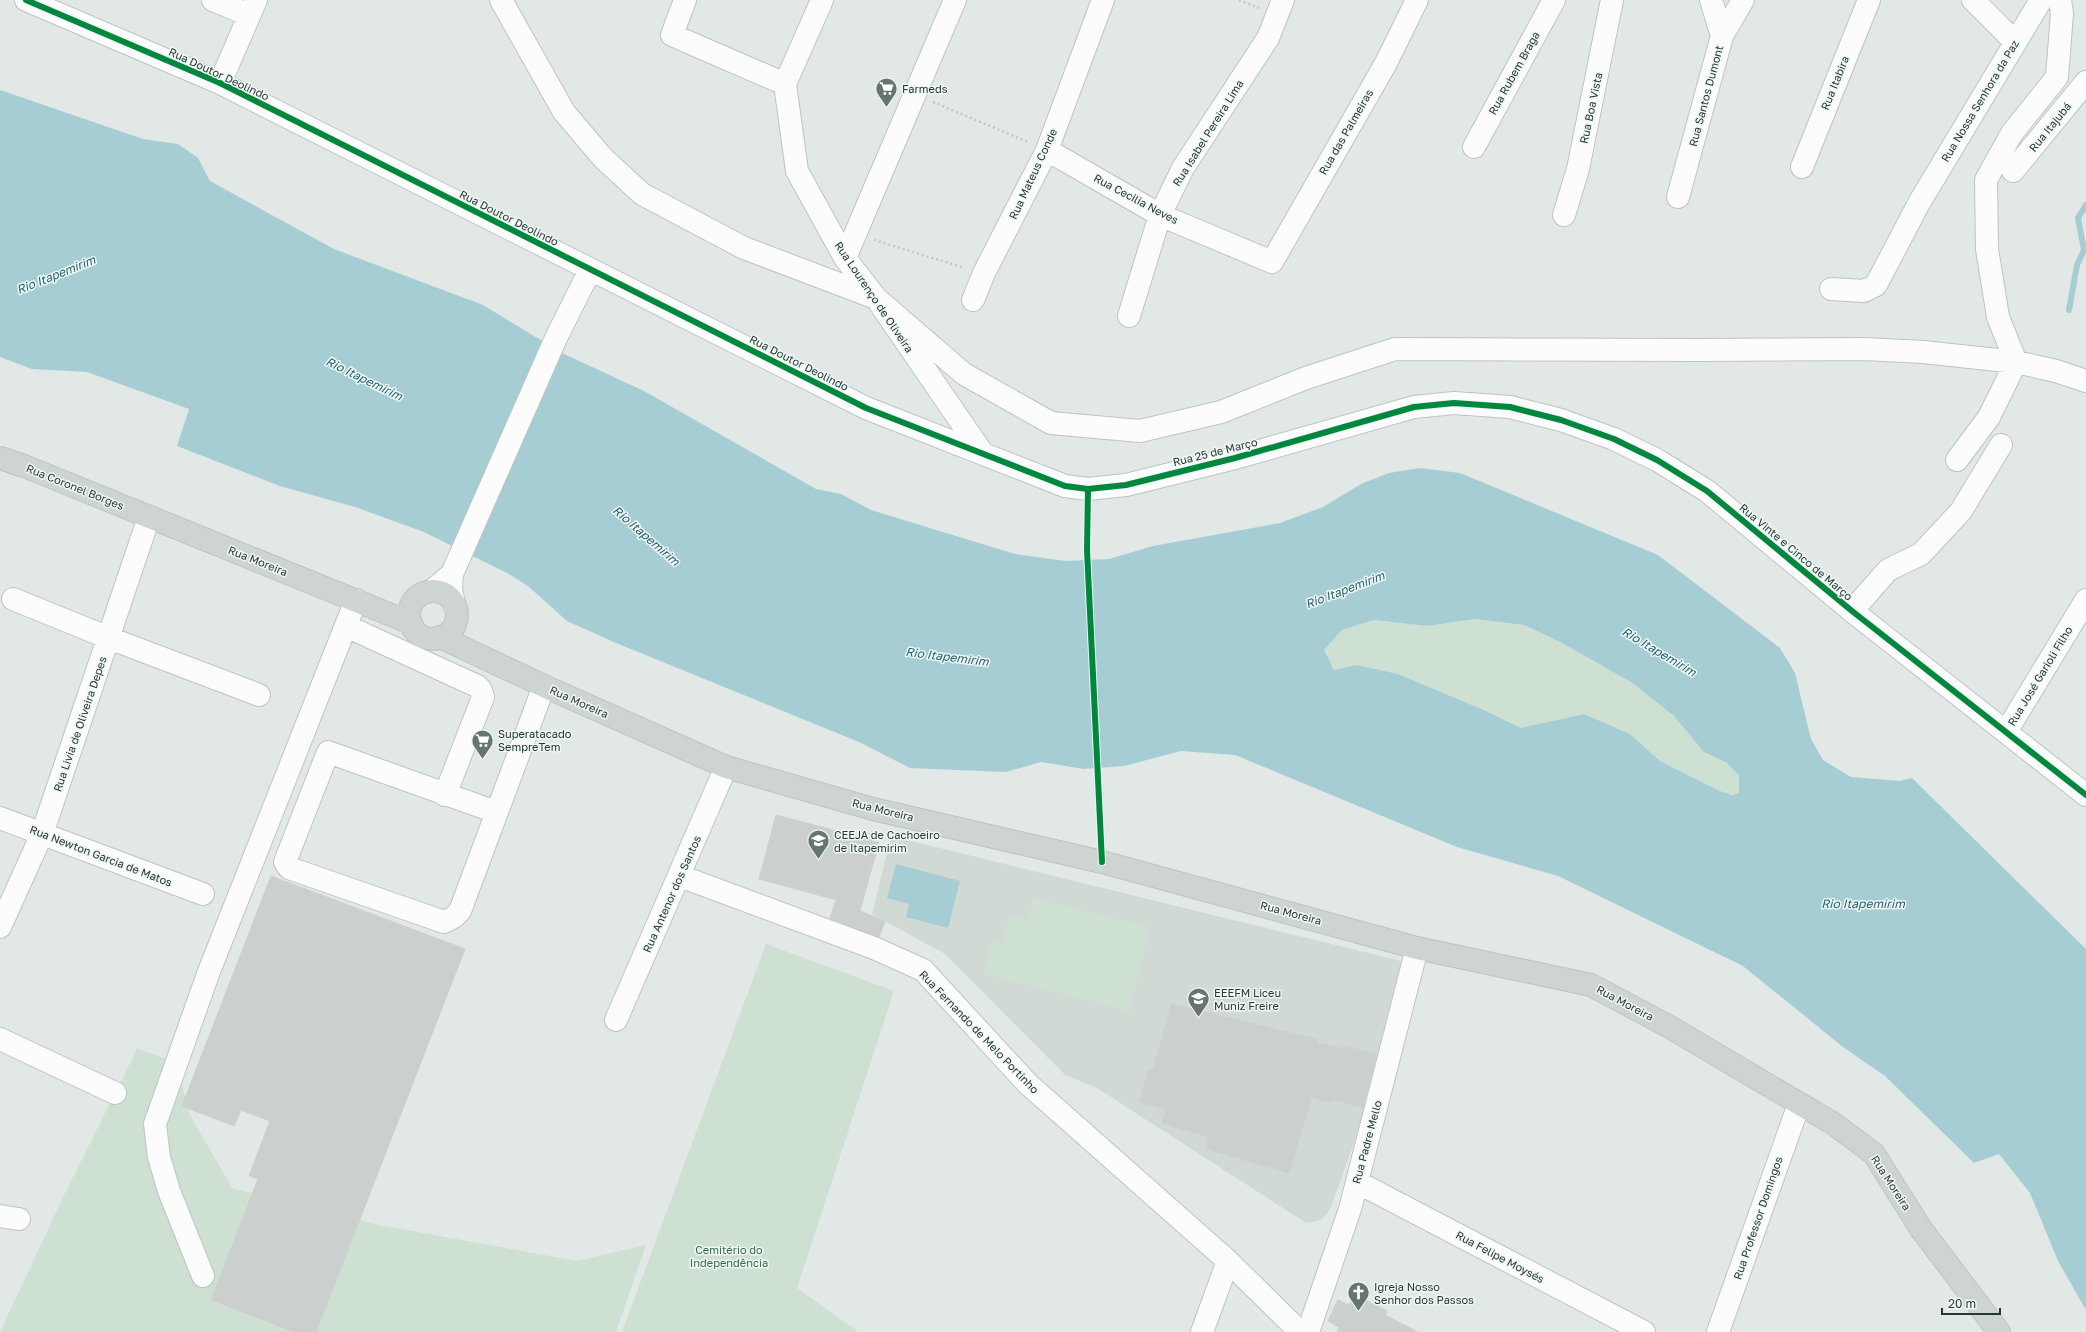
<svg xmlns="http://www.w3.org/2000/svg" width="2086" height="1332" viewBox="0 0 2086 1332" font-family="'Golos Text',sans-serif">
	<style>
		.built { fill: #d1d9d5 }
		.green { fill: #cde0d2 }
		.water { fill: #a6cdd4; fill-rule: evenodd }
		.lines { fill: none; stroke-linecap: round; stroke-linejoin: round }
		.stream { stroke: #a6cdd4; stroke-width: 6 }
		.building { fill: #cbd0ce; stroke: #cbd1ce }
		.minor-casing { stroke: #bfc4c2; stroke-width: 24 }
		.major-casing { stroke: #bcc4c1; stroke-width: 24 }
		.path { stroke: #bfc8c4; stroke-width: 2.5; stroke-dasharray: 2 3; stroke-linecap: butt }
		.minor { stroke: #fbfcfb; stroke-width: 22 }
		.major { stroke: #ced4d2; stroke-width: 22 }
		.cycleway-casing { stroke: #f0f7f4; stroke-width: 8 }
		.cycleway { stroke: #00873e; stroke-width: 6 }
		.labels { text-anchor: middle; stroke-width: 3; stroke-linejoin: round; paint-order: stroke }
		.street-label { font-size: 11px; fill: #223933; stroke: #f0f7f4 }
		.poi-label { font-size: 11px; fill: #223933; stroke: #f0f7f4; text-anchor: start }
		.park-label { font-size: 11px; fill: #2f6d48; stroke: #f0f7f4 }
		.water-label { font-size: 12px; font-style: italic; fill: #216370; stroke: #f0f7f4 }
	</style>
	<rect width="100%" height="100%" fill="#e2e8e5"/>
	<path class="built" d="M891,836L1405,962L1365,1112L1330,1210L1321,1220L1306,1223L1097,1088L1065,1075L945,954L872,914Z"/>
	<path class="green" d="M1475,619L1524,625L1560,642L1631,682L1674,716L1704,752L1727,763L1739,776V793L1732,795L1720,791L1660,761L1630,734L1584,714L1521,728L1486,711L1398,674L1357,665L1334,670L1323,650L1342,630L1374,620L1427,626Z
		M1033,898L1150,927L1129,1011L983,974L992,941L1002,943L1010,915L1027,919Z
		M766,944L894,991L797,1288L859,1332H622Z
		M137,1049L176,1062L190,1115L232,1188L379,1225L577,1261L646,1245L616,1332H0L65,1193Z"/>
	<path class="water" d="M0,90L143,139L178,144L198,158L210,181L334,249L483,305L562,353L644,391L816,489L841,494L871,510L1015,554L1066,561L1109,559L1153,546L1280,523L1323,507L1361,484L1389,473L1420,468L1460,473L1658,555L1780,648L1795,673L1811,739L1823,760L1851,777L1900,781L1912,778L2086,949V1310L2058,1261L2030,1193L1999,1154L1974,1163L1885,1076L1843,1047L1743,966L1558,876L1457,847L1235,755L1181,751L1124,766L1084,769L1041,762L1006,772L910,768L859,742L616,643L567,621L528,586L509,574L424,532L355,507L280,486L177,446L189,409L87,372L32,369L0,357ZM1475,619L1524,625L1560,642L1631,682L1674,716L1704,752L1727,763L1739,776V793L1732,795L1720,791L1660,761L1630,734L1584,714L1521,728L1486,711L1398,674L1357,665L1334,670L1324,650L1342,630L1374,620L1427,626Z
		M896,864L960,881L948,928L906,917L909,904L887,898Z"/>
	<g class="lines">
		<path class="stream" d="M2069,310L2077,265L2084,250L2078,218L2086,205"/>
	</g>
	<path class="building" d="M776,815L879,842L860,911L885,921L879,937L830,918L836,900L759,879Z
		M271,876L465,949L316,1332H295L211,1300L258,1179L249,1176L270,1121L241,1110L234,1126L182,1106Z
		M1171,1004L1317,1039V1043L1345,1049V1047L1376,1054L1363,1107L1333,1100L1332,1103L1312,1097L1289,1173L1206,1149L1209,1137L1162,1123L1166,1109L1140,1102L1148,1069L1153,1070Z
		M1354,1294L1387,1311L1385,1315L1418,1332H1337L1339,1327L1328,1321L1338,1300L1349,1305Z"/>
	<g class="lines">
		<defs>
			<path id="minor" d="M26,0L220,83L866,408L1065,486L1088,489L1126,485L1235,458L1414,407L1454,403L1510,407L1561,420L1614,439L1657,460L1707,491L1852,611L2086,795
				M213,0L249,15
				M501,0L564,112L603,158L642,194L744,248L876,298L964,374L1051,423L1140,431L1221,412L1306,378L1395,349L1699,350L1865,349L1923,352L2016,362L2056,371L2086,381
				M685,0L672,35L785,84
				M1711,0L1722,36
				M1973,0L2015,42
				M220,83L256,0
				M785,84L797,171L845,258L876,298L983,454
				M785,84L822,0
				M1474,147L1554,0
				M1047,150L1160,215L1272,262L1386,63L1417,0
				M1802,167L1869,0
				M2013,171L2086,82
				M1678,197L1722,36L1743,0
				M1564,215L1578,169L1612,0
				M845,258L955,0
				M1831,289L1864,291L1876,285L1919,203L2041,0
				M973,300L984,273L1047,150L1103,0
				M1129,316L1160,215L1183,168L1268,38L1283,0
				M1957,460L1989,417L2016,362L1998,317L1987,249L1986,180L2012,133L2057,77L2062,13L2060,0
				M432,591L452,574
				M13,599L109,638L259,695
				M454,604L451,589L452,574L556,338L590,270
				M1852,611L1888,570L1921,554L1961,511L2001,445
				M346,626L477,686L481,690L483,697L445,795
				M2006,732L2086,600
				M496,812L328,752L285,862L289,868L444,922L454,917L460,911L544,686
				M0,818L203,894
				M680,876L874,948L923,970L1028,1084L1228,1261L1300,1332
				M0,927L42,834L149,517
				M616,1020L726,767
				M0,1039L115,1093
				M1357,1182L1644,1332
				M0,1216L19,1219
				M203,1276L169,1191L159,1157L155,1124L208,974L356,600
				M1202,1332L1228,1261
				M1308,1332L1350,1209L1417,948
				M1718,1332L1799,1104"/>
			<path id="major" d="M0,458L24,466L411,623
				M409 615a24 24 0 1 1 48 0a24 24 0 1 1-48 0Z
				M440,637L544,686L726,767L873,809L1102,862L1417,948L1591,985L1668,1026L1834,1124L1874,1154L1921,1229L1999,1332"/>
		</defs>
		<use href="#minor" class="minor-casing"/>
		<use href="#major" class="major-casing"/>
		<path class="path" d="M1239,0L1259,8
			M933,102L1028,142
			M874,240L965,268"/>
		<use href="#minor" class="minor"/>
		<use href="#major" class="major"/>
		<defs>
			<path id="cycleway" d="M26,0L220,83L866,408L1065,486L1088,489L1126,485L1235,458L1414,407L1454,403L1510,407L1561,420L1614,439L1657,460L1707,491L1852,611L2086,795
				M1088,489L1087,550L1102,862"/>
		</defs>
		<use href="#cycleway" class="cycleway-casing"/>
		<use href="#cycleway" class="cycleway"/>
	</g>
	<defs>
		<symbol id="supermarket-pin" viewBox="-11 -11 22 30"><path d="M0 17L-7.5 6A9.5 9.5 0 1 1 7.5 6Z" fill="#657671" stroke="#f0f7f4"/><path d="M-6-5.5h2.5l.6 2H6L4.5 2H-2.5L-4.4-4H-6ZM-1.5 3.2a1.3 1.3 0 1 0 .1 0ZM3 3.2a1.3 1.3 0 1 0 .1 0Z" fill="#fff"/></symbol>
		<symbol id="school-pin" viewBox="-11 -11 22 30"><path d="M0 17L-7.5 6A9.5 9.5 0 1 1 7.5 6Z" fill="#657671" stroke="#f0f7f4"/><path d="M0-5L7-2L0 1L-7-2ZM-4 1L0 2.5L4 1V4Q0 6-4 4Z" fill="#fff"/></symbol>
		<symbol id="church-pin" viewBox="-11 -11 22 30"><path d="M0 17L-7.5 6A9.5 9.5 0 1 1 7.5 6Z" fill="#657671" stroke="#f0f7f4"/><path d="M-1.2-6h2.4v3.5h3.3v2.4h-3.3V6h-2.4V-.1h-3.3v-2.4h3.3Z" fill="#fff"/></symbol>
	</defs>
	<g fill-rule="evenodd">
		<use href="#supermarket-pin" x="874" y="76" width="25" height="34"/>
		<use href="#supermarket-pin" x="470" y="728" width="25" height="34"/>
		<use href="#school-pin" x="806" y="828" width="25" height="34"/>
		<use href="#school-pin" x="1186" y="986" width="25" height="34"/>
		<use href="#church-pin" x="1346" y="1280" width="25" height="34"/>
	</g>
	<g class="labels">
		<g class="street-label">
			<text transform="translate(1514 73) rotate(-61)" y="4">Rua Rubem Braga</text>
			<text transform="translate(219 74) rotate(25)" y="4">Rua Doutor Deolindo</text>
			<text transform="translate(1835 83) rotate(-68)" y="4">Rua Itabira</text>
			<text transform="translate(1706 96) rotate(-75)" y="4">Rua Santos Dumont</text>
			<text transform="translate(1980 101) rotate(-59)" y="4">Rua Nossa Senhora da Paz</text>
			<text transform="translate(1591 108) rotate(-78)" y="4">Rua Boa Vista</text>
			<text transform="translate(2050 127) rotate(-51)" y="4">Rua Itajubá</text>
			<text transform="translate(1346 132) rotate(-60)" y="4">Rua das Palmeiras</text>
			<text transform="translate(1208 133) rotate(-58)" y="4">Rua Isabel Pereira Lima</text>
			<text transform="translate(1033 174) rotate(-65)" y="4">Rua Mateus Conde</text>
			<text transform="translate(1136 199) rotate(28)" y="4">Rua Cecilia Neves</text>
			<text transform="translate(509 218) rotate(27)" y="4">Rua Doutor Deolindo</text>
			<text transform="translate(874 297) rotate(56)" y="4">Rua Lourenço de Oliveira</text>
			<text transform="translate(799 363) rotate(27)" y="4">Rua Doutor Deolindo</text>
			<text transform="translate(1215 452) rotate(-14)" y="4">Rua 25 de Março</text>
			<text transform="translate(75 487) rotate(22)" y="4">Rua Coronel Borges</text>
			<text transform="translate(1796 552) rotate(40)" y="4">Rua Vinte e Cinco de Março</text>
			<text transform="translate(258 561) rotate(22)" y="4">Rua Moreira</text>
			<text transform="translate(2040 676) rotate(-59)" y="4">Rua José Garioli Filho</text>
			<text transform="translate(579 702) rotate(24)" y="4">Rua Moreira</text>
			<text transform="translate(80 724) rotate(-71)" y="4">Rua Livia de Oliveira Depes</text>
			<text transform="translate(883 810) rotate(14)" y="4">Rua Moreira</text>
			<text transform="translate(101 856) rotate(21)" y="4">Rua Newton Garcia de Matos</text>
			<text transform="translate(672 894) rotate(-66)" y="4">Rua Antenor dos Santos</text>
			<text transform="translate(1291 913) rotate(15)" y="4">Rua Moreira</text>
			<text transform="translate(1625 1003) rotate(28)" y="4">Rua Moreira</text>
			<text transform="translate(979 1032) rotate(46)" y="4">Rua Fernando de Melo Portinho</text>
			<text transform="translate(1367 1142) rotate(-75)" y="4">Rua Padre Mello</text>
			<text transform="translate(1891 1183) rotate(57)" y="4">Rua Moreira</text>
			<text transform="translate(1758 1218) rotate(-71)" y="4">Rua Professor Domingos</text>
			<text transform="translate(1500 1257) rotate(28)" y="4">Rua Felipe Moysés</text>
		</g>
		<g class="poi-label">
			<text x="902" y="93">Farmeds</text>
			<text x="498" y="738">Superatacado<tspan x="498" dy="13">SempreTem</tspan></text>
			<text x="834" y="839">CEEJA de Cachoeiro<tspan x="834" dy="13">de Itapemirim</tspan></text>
			<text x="1214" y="997">EEEFM Liceu<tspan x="1214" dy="13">Muniz Freire</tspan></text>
			<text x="1374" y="1291">Igreja Nosso<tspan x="1374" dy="13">Senhor dos Passos</tspan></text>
		</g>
		<g class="park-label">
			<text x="729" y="1254">Cemitério do<tspan x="729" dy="13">Independência</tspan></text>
		</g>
		<g class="water-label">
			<text transform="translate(56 275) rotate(-22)" y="4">Rio Itapemirim</text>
			<text transform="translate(364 379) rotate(26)" y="4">Rio Itapemirim</text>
			<text transform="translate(646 536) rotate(41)" y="4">Rio Itapemirim</text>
			<text transform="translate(1345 590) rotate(-21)" y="4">Rio Itapemirim</text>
			<text transform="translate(1659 652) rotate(31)" y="4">Rio Itapemirim</text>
			<text transform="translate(947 657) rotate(7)" y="4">Rio Itapemirim</text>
			<text x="1863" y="908">Rio Itapemirim</text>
		</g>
	</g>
	<path d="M1942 1308v6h58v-6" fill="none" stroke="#223933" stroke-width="2"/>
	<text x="1948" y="1308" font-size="12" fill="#223933" stroke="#f0f7f4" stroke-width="3" paint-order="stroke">20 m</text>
</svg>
